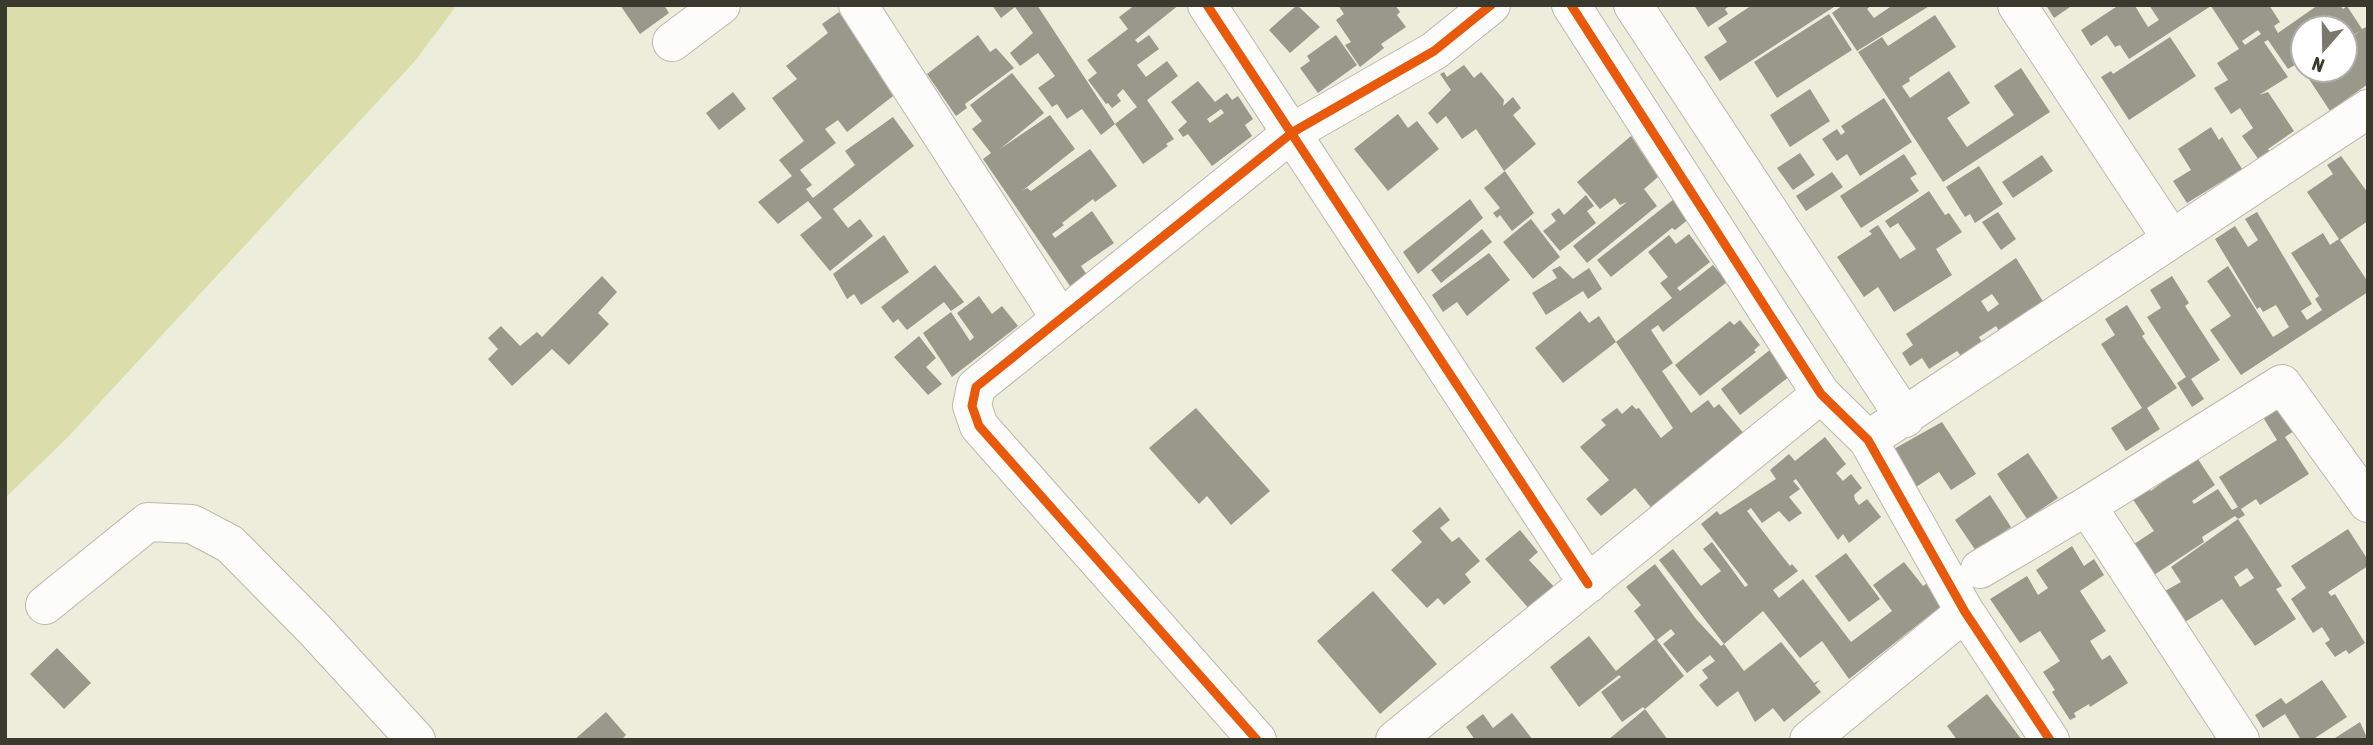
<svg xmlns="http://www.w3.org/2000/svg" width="2373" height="745" viewBox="0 0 2373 745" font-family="'Asap Condensed',sans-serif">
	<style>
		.green { fill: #dbdeab }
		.building { fill: #98988b; fill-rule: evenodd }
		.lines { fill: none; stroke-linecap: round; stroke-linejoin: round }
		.minor-casing { stroke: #b9baac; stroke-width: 40 }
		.minor { stroke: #fcfcfa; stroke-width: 38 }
		.cycleway-casing { stroke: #fff; stroke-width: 13 }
		.cycleway { stroke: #e8590c; stroke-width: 9 }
	</style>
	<rect width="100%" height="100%" fill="#eceddb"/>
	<path class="green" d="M5,5H457L415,61L68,437L5,498Z"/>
	<path class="building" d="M620,5H664L669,13L640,34Z
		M992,5H1037L1115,124L1137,107L1123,89L1117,95L1121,101L1112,108L1108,103L1106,104L1088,80L1097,73L1087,60L1128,29L1119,17L1135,5H1179L1135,40L1138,43L1149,35L1159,49L1137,65L1146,77L1167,61L1178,76L1147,100L1174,139L1166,144L1168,146L1143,164L1115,124L1101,135L1082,109L1067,119L1057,104L1052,107L1038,88L1055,76L1038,53L1020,66L1010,53L1033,33L1015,7L1001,18Z
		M1297,5L1320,27L1290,53L1269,30Z
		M1338,5H1395L1400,12L1397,15L1406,27L1381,44L1384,48L1360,67L1345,45L1351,42L1336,20L1344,14Z
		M1694,5H1731L1725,9L1728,14L1708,27Z
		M1752,5H1837L1720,81L1704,57L1727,42L1718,28Z
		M1843,5H1872L1867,9L1874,18L1893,5H1931L1857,51L1832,13Z
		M2046,5H2073L2054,18Z
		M2119,5L2135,6L2148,27L2159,20L2149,5H2269L2280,22L2274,26L2278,33L2318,5H2340L2343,9L2347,6L2362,29L2368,26V84L2330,111L2303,70H2345V42L2360,31L2345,40V28H2303V60L2288,69L2268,40L2264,42L2288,77L2259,95L2268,92L2294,131L2268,149L2270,152L2259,160L2242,136L2253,128L2240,108L2231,114L2214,88L2228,80L2217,63L2239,49L2211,6L2129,59L2120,45L2115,47L2107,35L2091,46L2081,30ZM2258,30L2261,34L2245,45L2242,41Z
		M839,12L893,96L847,132L838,120L825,129L836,143L800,170L812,185L806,189L813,198L855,165L845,151L893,117L914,146L833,209L848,228L860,219L873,236L830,271L800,235L822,218L808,201L778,224L758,202L792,176L779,160L804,141L772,98L797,79L786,66L828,33L822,24Z
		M1829,14L1852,50L1777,98L1754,62Z
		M1935,15L1956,47L1909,78L1910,81L1902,86L1910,98L1949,71L1970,103L1947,118L1967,147L2014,115L1994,86L2021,68L2050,112L1943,182L1858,52L1882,37L1888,46Z
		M978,35L990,52L996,48L1014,68L965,104L967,108L956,116L927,74Z
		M1336,35L1357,65L1318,93L1300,68L1310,61L1307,56Z
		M2170,37L2196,76L2129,120L2101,77L2111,71L2113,74Z
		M1464,65L1474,78L1481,72L1504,100L1503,106L1513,97L1521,108L1513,115L1536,144L1504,171L1476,129L1462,139L1446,116L1437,124L1428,113L1451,90L1440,74L1444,72L1447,77Z
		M1012,73L1044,113L1000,149L1050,115L1075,149L1022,191L1027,188L1031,191L1090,149L1117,186L1095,202L1093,199L1062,223L1064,225L1052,234L1055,238L1092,211L1114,243L1081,266L1087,275L1070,286L983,159L991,153L972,129L982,121L970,105Z
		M1198,81L1215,102L1227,93L1232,100L1238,96L1253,119L1245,125L1252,136L1212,166L1188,134L1183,137L1178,130L1187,122L1171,102ZM1221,109L1224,113L1210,123L1207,119Z
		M1810,89L1830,121L1790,147L1770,115Z
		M733,92L746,109L719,130L706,113Z
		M1884,98L1912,142L1860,176L1847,154L1837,161L1822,139L1837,129L1841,135L1845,132L1841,126Z
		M1398,114L1408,128L1417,121L1439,149L1388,191L1354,149Z
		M2211,127L2219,140L2222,137L2242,169L2187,203L2173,181L2191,170L2178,149Z
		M1631,136L1658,177L1644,189L1657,206L1587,263L1573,246L1627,202L1620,205L1615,198L1600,209L1577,182Z
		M1800,153L1815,175L1793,190L1777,168Z
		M1904,154L1917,174L1910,178L1919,191L1861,228L1840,196Z
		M2042,155L2053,171L2013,198L2002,182Z
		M2341,156L2368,193V221L2340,240L2368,282V292L2241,375L2210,330L2231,316L2207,281L2228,266L2273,337L2289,327L2276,305L2263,312L2260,307L2257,309L2215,239L2235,226L2248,247L2258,240L2245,219L2257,212L2312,304L2301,311L2307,320L2322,310L2315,299L2319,296L2291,253L2323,233L2330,245L2339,239L2307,192L2333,174L2327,165Z
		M1979,166L2003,204L1975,223L1970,214L1965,217L1946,187Z
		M1505,171L1534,213L1512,231L1500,215L1497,218L1493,213L1500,208L1484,188Z
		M1832,172L1843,187L1806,211L1796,196Z
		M1929,191L1945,215L1949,213L1962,232L1936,249L1952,275L1894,312L1878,287L1864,297L1837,257L1872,234L1869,231L1878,225L1900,259L1916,249L1898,223L1890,228L1885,221Z
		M1586,195L1594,206L1587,211L1596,223L1560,251L1543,231L1556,221L1551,214L1559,208L1564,215Z
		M1470,199L1483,218L1418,274L1403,252Z
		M1674,199L1689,219L1675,230L1672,228L1611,277L1597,260Z
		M1998,212L2016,239L2001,250L1982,222Z
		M1531,219L1560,257L1533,279L1503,242Z
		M1482,229L1492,242L1441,283L1431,270Z
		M1689,234L1710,262L1677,288L1680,291L1713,265L1727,282L1663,332L1658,325L1651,330L1673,363L1662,371L1691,413L1708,400L1714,408L1719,404L1745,435L1653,510L1635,488L1601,516L1586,499L1609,480L1580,447L1606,425L1601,420L1617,408L1622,414L1632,405L1636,409L1639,408L1661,438L1673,428L1616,342L1563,383L1535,348L1580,311L1589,323L1599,316L1616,342L1672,298L1660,283L1668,277L1648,252L1669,235L1676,244Z
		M884,235L909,272L861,305L854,294L847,299L833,274Z
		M1489,253L1510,280L1467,316L1457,302L1443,312L1432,295Z
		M2016,258L2044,303L1999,331L1996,326L1979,337L1982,342L1961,356L1957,351L1929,369L1922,358L1910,366L1902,353L1913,345L1906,334ZM1992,294L1999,304L1988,312L1981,301Z
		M935,265L964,302L951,311L944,302L907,330L898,319L893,323L881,307Z
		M1560,266L1573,279L1589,268L1602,289L1588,299L1583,291L1546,315L1532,293L1557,278L1552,270Z
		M602,276L617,292L598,313L609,324L569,365L552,349L512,386L488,359L498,349L488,338L501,326L520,346L537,332L542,337Z
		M2172,276L2189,303L2185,306L2220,360L2191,379L2204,399L2192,407L2177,383L2186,377L2147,317L2161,308L2150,290Z
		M979,296L992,314L1002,306L1018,326L952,377L923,333L951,312L970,341L974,337L957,313Z
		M2127,305L2145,334L2142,336L2177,388L2147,408L2160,429L2126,451L2111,428L2142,408L2101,344L2115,335L2105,319Z
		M1740,320L1760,345L1754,350L1756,352L1700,396L1675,365L1730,321L1734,325Z
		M919,336L936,358L926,367L942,384L928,395L894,357Z
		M1771,349L1790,376L1740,415L1721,389Z
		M2275,405L2297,429L2285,437L2309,474L2260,505L2256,499L2241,509L2245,515L2238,519L2235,516L2202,537L2204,542L2154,575L2134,544L2154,531L2132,498L2149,488L2151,491L2196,456L2215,485L2192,501L2194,504L2218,489L2232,510L2238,507L2219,477L2277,440L2261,414Z
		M1196,408L1270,491L1231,525L1207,496L1199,504L1149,448Z
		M1942,422L1976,474L1951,490L1939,472L1916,487L1892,450Z
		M1825,437L1846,464L1836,473L1843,481L1851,474L1862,488L1854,495L1855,500L1859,505L1867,499L1881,517L1849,543L1843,534L1838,540L1796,479L1793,481L1800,489L1789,497L1802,513L1789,522L1779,511L1762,523L1751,508L1747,511L1790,566L1792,564L1798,571L1773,590L1779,598L1803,579L1851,642L1892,611L1873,585L1904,562L1923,586L1933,579L1949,600L1849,679L1822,641L1800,658L1763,611L1724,644L1659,560L1673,549L1701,586L1721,571L1703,549L1712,542L1745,587L1748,585L1701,524L1717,511L1720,515L1776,479L1770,470L1789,454L1795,461Z
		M2028,453L2058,498L2027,519L1997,474Z
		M1990,495L2011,527L1976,551L1955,520Z
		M1440,507L1450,520L1440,528L1452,542L1459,537L1480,561L1465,574L1471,582L1444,605L1438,598L1427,608L1391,570L1422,542L1412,531Z
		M2238,519L2282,586L2276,589L2296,619L2255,646L2222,599L2185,622L2165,591L2181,582L2171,567ZM2247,568L2254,578L2240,587L2234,577Z
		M2348,529L2368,560V566L2328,592L2331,596L2335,594L2365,643L2349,654L2346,650L2335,657L2325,643L2330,640L2322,627L2313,633L2291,599L2306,588L2291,566Z
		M1520,530L1538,552L1529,560L1557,590L1531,611L1485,559Z
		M2072,546L2084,566L2094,559L2104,575L2080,591L2106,631L2090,641L2102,660L2110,655L2128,683L2090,707L2089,704L2074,713L2076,717L2070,720L2052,692L2055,690L2043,672L2060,661L2040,631L2020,643L1990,599L2027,576L2038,595L2048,588L2036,570Z
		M1846,553L1880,599L1849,622L1815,576Z
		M1655,564L1696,619L1721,646L1724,644L1744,671L1781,642L1814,683L1820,680L1815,685L1821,692L1784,722L1773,708L1755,722L1738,691L1717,707L1699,685L1708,678L1702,670L1715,661L1710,655L1687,673L1663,644L1675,634L1671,629L1657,640L1684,676L1645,709L1643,707L1622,722L1601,692L1621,677L1619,675L1579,707L1550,667L1589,636L1616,671L1655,639L1634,611L1641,605L1626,587Z
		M1373,591L1437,664L1380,714L1317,641Z
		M57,648L91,683L64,709L30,674Z
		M2322,680L2347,717L2312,740H2301L2285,714L2263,728L2255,715L2281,698L2286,704Z
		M1987,694L2022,740H1957L1947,726Z
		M1645,709L1668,740H1608Z
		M606,712L626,735L621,740H574Z
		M1512,713L1533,740H1475L1466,727L1483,714L1493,728Z
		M2360,722L2368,740H2332Z"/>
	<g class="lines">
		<defs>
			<path id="minor" d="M858,5L1060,318
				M1207,5L1588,584
				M1571,5L1821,394L1868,440L1965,612L2050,740
				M1633,5L1905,418
				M2017,5L2171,238
				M672,42L721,5
				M1868,440L2368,109
				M2087,506L2240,740
				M1980,569L2087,506L2282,384L2368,503
				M45,605L148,522L192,524L230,544L314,629L416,740
				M1257,740L979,426L972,406L976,387L1293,132L1434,51L1491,5
				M1395,740L1821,394
				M1809,740L1965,612"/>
		</defs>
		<use href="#minor" class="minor-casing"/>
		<use href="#minor" class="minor"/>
		<defs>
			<path id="cycleway" d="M1207,5L1588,584
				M1571,5L1821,394L1868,440L1965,612L2050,740
				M1257,740L979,426L972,406L976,387L1293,132L1434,51L1491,5"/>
		</defs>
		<use href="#cycleway" class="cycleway-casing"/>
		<use href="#cycleway" class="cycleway"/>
	</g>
	<rect width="2373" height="745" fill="none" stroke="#393a2d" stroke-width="14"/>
	<g transform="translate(2324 49) rotate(200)"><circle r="33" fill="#ffffff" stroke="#b0b0ab" stroke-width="2"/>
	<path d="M0-5L12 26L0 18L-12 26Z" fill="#78796a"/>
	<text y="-10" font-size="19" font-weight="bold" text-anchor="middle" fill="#393a2d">N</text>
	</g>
</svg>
